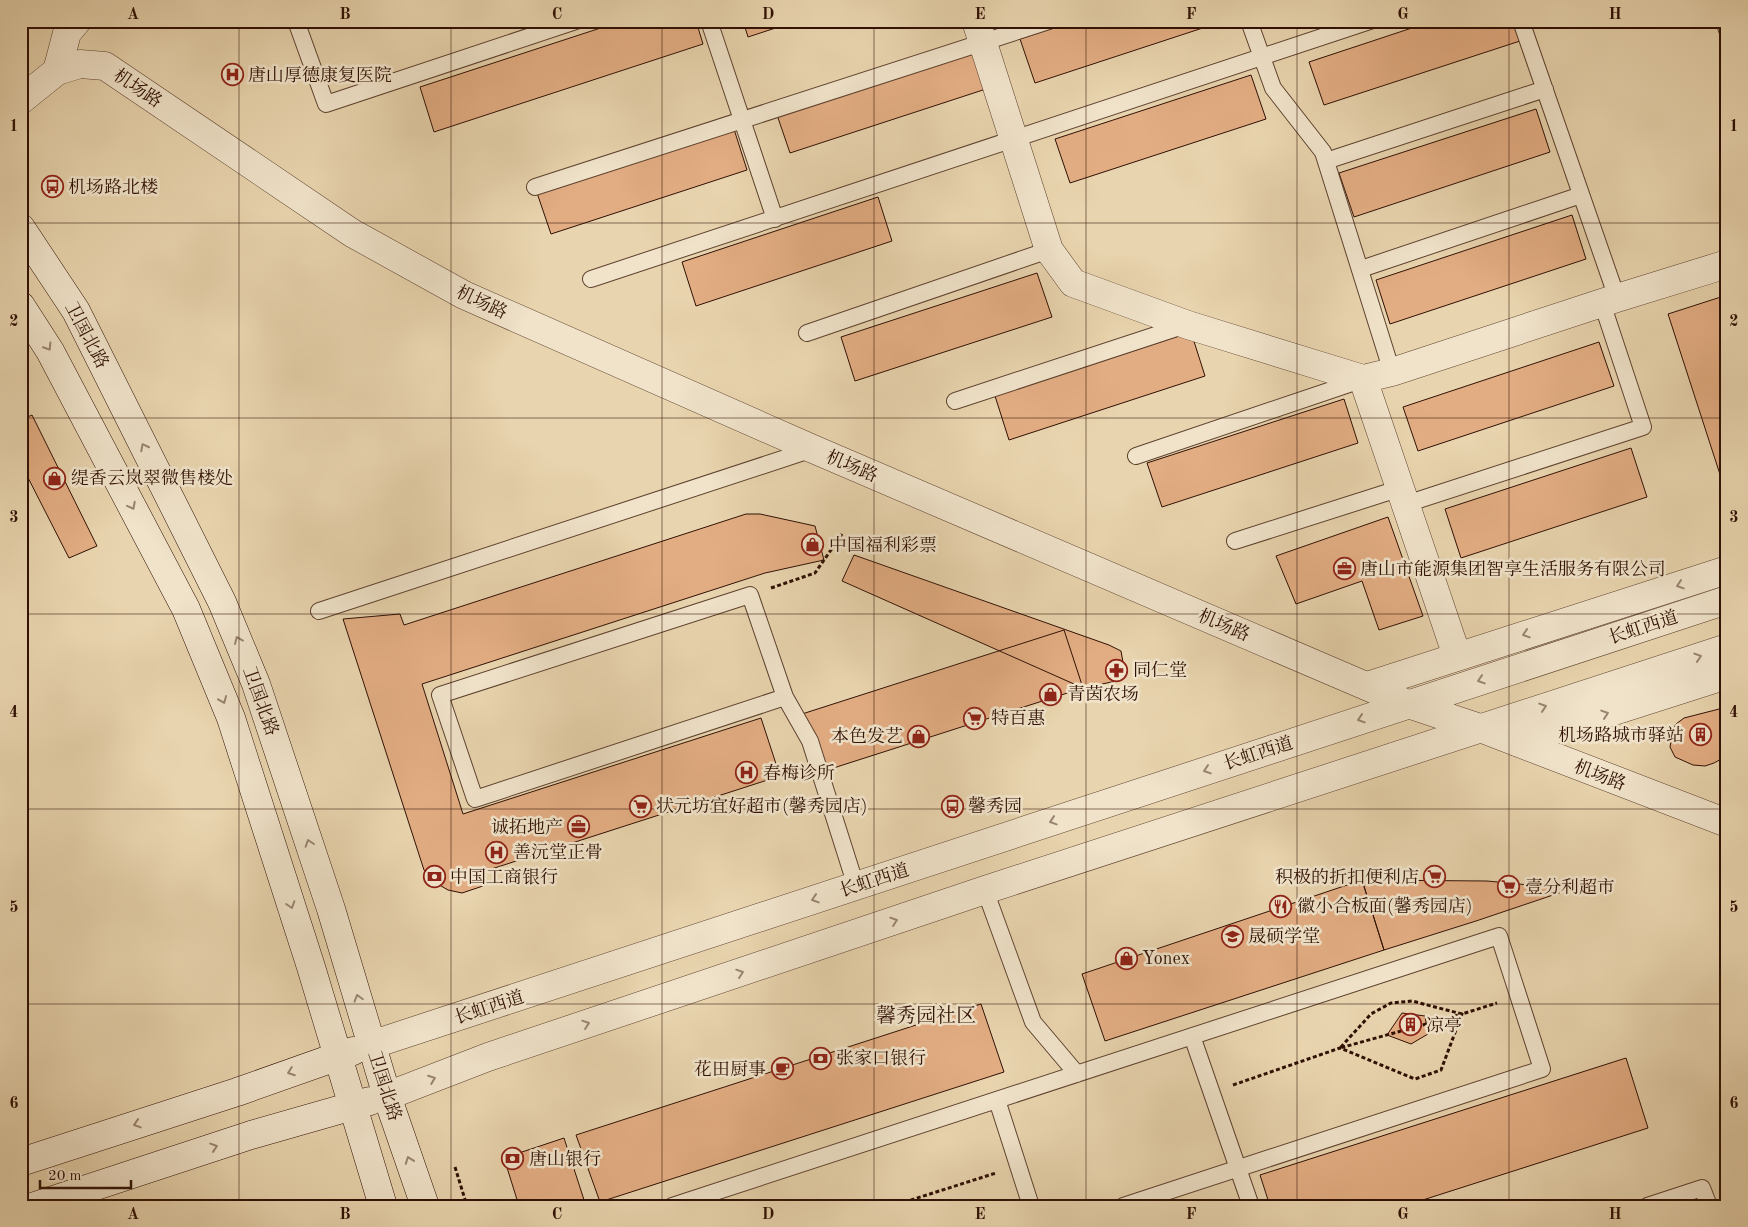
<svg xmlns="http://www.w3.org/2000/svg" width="1748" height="1227" viewBox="0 0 1748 1227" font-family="'Old Standard TT','Noto Serif SC',serif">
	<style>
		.building { fill: #e3ad83; stroke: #2f1004 }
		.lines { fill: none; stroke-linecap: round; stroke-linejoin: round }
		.service-casing { stroke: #5d412e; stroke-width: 18 }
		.minor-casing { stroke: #5d412e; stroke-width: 29 }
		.tertiary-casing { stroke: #5d412e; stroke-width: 29 }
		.secondary-casing { stroke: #2f1004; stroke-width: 29 }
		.path { stroke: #2f1004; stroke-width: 3; stroke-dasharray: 4 2.5; stroke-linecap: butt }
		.service { stroke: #f0e3ca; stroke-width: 16 }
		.minor { stroke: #f0e3ca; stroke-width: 28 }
		.tertiary { stroke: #f0e3ca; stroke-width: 28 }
		.secondary { stroke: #f0e3ca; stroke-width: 28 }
		.oneway { stroke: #998471 }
		.grid { fill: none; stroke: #2f1004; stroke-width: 1; stroke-opacity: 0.55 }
		.labels { text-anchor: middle; stroke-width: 5; stroke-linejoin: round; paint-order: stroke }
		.poi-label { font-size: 18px; fill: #2f1004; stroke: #f0e3ca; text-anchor: start }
		.street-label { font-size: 18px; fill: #2f1004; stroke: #f0e3ca }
		.quarter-label { font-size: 20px; fill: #2f1004; stroke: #f0e3ca }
		.neatline { fill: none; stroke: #2f1004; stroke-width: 2 }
		.grid-label { font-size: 16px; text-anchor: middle; font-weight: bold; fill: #2f1004 }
	</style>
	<rect width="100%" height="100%" fill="#e8d4ae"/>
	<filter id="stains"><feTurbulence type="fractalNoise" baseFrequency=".004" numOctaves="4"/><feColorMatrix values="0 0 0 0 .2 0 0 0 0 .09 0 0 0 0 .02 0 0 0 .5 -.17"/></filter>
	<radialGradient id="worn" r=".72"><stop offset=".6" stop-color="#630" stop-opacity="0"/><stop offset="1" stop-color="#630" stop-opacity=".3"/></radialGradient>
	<path class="building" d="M622,21H696L703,44L434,132L420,87Z
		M743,21H797L748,37Z
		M1075,21H1224L1035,83L1020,39Z
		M1433,21H1513L1520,41L1324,105L1309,62Z
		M971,45L986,89L790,153L775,109Z
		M1251,75L1266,119L1070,183L1055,139Z
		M1536,109L1550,152L1354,217L1339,173Z
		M733,126L747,170L551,234L536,190Z
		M878,197L892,241L696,306L682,262Z
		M1572,215L1586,259L1390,324L1376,280Z
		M1037,273L1052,317L855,381L841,337Z
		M1727,295V496L1668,314Z
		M1191,332L1205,376L1009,440L995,396Z
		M1599,342L1614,386L1418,451L1403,407Z
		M1344,399L1358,443L1162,507L1147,463Z
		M32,415L97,546L69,558L21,464V420Z
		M1631,448L1647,497L1461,558L1445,509Z
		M746,514H760L815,526L824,560L765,573L422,684L463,814L761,718L780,776L479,873L483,886L462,893L448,890L436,883L424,870L343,619L400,614L404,625Z
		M1388,517L1423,616L1379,630L1362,581L1296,604L1276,556Z
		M854,555L1109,645L1121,651L1124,668L1121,680L1083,688L842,581Z
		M1064,630L1083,688L821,772L802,714Z
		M1727,707V756L1714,763L1705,766L1693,765L1675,757L1670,747L1673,730L1676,724L1684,718Z
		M1362,880L1384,950L1105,1041L1082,974Z
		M1362,880L1487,881L1571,889L1476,921L1384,950Z
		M981,1004L1004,1072L600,1202L576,1135Z
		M1402,1013L1425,1016L1428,1034L1411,1044L1387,1035Z
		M1626,1058L1648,1128L1404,1206H1270L1260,1175Z
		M564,1138L586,1206H519L504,1158Z"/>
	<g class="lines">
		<defs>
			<path id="service" d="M296,21L326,104L576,21
				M709,21L775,219
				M1249,21L1273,88L1323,152L1392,372
				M1521,21L1617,298
				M1724,21L1727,30
				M1326,161L1545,89
				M535,187L1049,21
				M1361,269L1581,195
				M591,279L1370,21
				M807,333L1049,250
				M955,401L1186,325
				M1136,456L1361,380
				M1406,504L1643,427L1602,303
				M1235,541L1401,488
				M319,611L813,449
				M785,697L475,799L440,695L750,595L785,697L810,741L856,886
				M985,890L1033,1022L1077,1074
				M1192,1036L1251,1206
				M997,1100L1031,1206
				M672,1206L1499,936L1542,1069L1123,1206
				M1647,1206L1702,1188L1709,1206"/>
			<path id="minor" d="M976,21L1049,250L1073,283L1188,325L1363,379L1392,372L1617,298L1727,264
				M57,71L67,33L77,21
				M1363,379L1457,656
				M1367,686L1727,570
				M1517,742L1727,675"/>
			<path id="tertiary" d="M21,100L57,71L80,64L105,66L352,233L464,295L813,449L1408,704L1480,728L1727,823
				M371,1045L1727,600
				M387,1096L488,1057L985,890L1727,648"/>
			<path id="secondary" d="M21,228L76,311L222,602L256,684L331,909L387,1096L425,1206
				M21,306L50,351L186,609L231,718L311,967L383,1206
				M21,1162L237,1092L353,1051
				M35,1206L251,1135L370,1101"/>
		</defs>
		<use href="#service" class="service-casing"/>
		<use href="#minor" class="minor-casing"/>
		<use href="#tertiary" class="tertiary-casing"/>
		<use href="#secondary" class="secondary-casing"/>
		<path class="path" d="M771,588L815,573L842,534
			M1233,1085L1340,1048L1415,1079L1441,1070L1462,1014L1340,1048L1371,1014L1391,1003L1412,1001L1462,1014L1497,1003
			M455,1167L467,1206
			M870,1206L893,1204
			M892,1206L996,1173"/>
		<use href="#service" class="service"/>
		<use href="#minor" class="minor"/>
		<use href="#tertiary" class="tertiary"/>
		<use href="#secondary" class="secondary"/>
	</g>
	<defs><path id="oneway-chevron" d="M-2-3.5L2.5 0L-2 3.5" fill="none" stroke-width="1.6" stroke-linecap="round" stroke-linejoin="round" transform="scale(1.25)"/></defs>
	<g class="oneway">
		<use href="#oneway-chevron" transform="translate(48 347) rotate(58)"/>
		<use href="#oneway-chevron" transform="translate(144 447) rotate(-117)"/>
		<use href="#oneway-chevron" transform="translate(132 506) rotate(62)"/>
		<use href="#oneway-chevron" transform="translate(1680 585) rotate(162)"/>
		<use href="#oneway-chevron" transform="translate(1526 634) rotate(162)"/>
		<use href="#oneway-chevron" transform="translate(238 640) rotate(-113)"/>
		<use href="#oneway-chevron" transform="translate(1698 657) rotate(-18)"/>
		<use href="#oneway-chevron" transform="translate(1481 680) rotate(162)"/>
		<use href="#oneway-chevron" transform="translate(223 700) rotate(68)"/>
		<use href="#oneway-chevron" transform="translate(1543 707) rotate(-18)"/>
		<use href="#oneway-chevron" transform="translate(1605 714) rotate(-18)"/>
		<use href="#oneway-chevron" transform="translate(1361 719) rotate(162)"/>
		<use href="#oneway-chevron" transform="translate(1207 770) rotate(162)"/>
		<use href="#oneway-chevron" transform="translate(1053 821) rotate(162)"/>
		<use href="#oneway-chevron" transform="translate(309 843) rotate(-108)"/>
		<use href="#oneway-chevron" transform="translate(815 899) rotate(162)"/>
		<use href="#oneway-chevron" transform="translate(291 905) rotate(72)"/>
		<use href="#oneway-chevron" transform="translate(894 921) rotate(-19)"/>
		<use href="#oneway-chevron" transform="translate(740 973) rotate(-19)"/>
		<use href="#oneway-chevron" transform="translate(358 998) rotate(-106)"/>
		<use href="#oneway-chevron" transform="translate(586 1024) rotate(-19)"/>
		<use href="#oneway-chevron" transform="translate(291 1072) rotate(160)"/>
		<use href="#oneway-chevron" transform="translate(432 1079) rotate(-21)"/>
		<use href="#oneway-chevron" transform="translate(137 1124) rotate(162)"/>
		<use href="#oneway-chevron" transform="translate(214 1147) rotate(-18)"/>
		<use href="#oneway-chevron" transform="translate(409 1160) rotate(-110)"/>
	</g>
	<path class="grid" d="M239,21V1206M451,21V1206M662,21V1206M874,21V1206M1086,21V1206M1297,21V1206M1509,21V1206M21,223H1727M21,418H1727M21,614H1727M21,809H1727M21,1004H1727"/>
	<defs>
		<symbol id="hospital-ring" viewBox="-11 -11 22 22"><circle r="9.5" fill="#f0e3ca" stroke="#8f2418" stroke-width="1.5"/><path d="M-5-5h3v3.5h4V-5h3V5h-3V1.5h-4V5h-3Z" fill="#8f2418"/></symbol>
		<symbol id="bus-ring" viewBox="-11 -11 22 22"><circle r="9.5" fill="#f0e3ca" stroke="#8f2418" stroke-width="1.5"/><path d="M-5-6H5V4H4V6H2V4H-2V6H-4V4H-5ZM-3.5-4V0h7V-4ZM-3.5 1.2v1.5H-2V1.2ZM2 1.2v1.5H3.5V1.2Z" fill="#8f2418"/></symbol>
		<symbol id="shop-ring" viewBox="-11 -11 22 22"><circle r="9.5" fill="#f0e3ca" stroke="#8f2418" stroke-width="1.5"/><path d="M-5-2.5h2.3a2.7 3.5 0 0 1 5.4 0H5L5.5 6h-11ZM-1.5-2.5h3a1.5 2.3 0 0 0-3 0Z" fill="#8f2418"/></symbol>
		<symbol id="office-ring" viewBox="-11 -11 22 22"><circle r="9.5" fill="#f0e3ca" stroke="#8f2418" stroke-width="1.5"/><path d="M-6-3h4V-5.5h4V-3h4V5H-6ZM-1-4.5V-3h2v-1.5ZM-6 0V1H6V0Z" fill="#8f2418"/></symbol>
		<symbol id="pharmacy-ring" viewBox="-11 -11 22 22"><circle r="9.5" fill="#f0e3ca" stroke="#8f2418" stroke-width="1.5"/><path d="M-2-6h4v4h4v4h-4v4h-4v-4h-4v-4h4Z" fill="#8f2418"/></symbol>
		<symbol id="supermarket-ring" viewBox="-11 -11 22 22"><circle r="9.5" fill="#f0e3ca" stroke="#8f2418" stroke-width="1.5"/><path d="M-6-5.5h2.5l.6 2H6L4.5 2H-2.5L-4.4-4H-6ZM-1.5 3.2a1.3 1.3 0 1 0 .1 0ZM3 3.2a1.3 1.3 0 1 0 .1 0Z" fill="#8f2418"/></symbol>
		<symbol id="building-ring" viewBox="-11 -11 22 22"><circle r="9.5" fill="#f0e3ca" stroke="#8f2418" stroke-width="1.5"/><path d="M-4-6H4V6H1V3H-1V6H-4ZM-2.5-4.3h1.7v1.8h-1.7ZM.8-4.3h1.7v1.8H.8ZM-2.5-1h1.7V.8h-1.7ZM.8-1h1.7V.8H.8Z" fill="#8f2418"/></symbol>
		<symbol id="bank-ring" viewBox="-11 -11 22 22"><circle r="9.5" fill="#f0e3ca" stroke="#8f2418" stroke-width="1.5"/><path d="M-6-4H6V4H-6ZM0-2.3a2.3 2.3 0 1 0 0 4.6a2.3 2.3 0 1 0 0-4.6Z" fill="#8f2418"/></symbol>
		<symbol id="restaurant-ring" viewBox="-11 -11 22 22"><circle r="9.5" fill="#f0e3ca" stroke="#8f2418" stroke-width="1.5"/><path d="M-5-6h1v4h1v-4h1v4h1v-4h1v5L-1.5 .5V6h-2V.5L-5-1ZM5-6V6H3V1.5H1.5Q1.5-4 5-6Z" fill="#8f2418"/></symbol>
		<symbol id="school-ring" viewBox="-11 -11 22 22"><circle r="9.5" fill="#f0e3ca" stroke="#8f2418" stroke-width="1.5"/><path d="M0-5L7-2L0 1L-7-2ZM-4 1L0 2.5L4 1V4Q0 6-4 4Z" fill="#8f2418"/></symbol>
		<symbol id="cafe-ring" viewBox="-11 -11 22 22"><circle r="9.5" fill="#f0e3ca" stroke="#8f2418" stroke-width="1.5"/><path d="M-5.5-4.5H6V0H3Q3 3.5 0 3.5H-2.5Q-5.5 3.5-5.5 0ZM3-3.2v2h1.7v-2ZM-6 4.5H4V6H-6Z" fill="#8f2418"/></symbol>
	</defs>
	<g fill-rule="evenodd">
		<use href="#hospital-ring" x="220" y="62" width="25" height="25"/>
		<use href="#bus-ring" x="40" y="174" width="25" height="25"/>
		<use href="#shop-ring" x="42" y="466" width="25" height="25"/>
		<use href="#shop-ring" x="800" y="532" width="25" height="25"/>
		<use href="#office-ring" x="1332" y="556" width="25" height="25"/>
		<use href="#pharmacy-ring" x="1104" y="658" width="25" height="25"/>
		<use href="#shop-ring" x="1038" y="682" width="25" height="25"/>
		<use href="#supermarket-ring" x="962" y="706" width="25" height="25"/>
		<use href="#building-ring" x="1688" y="722" width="25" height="25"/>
		<use href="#shop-ring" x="906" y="724" width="25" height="25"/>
		<use href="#hospital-ring" x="734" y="760" width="25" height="25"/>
		<use href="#supermarket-ring" x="628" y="794" width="25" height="25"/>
		<use href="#bus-ring" x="940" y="794" width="25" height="25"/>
		<use href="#office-ring" x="566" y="814" width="25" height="25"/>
		<use href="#hospital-ring" x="484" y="840" width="25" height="25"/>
		<use href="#bank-ring" x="422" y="864" width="25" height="25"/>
		<use href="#supermarket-ring" x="1422" y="864" width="25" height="25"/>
		<use href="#supermarket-ring" x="1496" y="874" width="25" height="25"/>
		<use href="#restaurant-ring" x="1268" y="894" width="25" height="25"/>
		<use href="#school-ring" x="1220" y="924" width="25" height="25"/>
		<use href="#shop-ring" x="1114" y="946" width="25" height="25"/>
		<use href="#building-ring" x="1398" y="1012" width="25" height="25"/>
		<use href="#bank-ring" x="808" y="1046" width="25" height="25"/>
		<use href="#cafe-ring" x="770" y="1056" width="25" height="25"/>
		<use href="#bank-ring" x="500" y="1146" width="25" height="25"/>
	</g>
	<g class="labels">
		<g class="poi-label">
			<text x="248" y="81">唐山厚德康复医院</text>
			<text x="68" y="193">机场路北楼</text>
			<text x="71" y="484">缇香云岚翠微售楼处</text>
			<text x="829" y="551">中国福利彩票</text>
			<text x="1360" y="575">唐山市能源集团智享生活服务有限公司</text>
			<text x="1133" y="676">同仁堂</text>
			<text x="1067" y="700">青茵农场</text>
			<text x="991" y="724">特百惠</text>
			<text x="1684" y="741" text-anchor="end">机场路城市驿站</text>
			<text x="903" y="742" text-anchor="end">本色发艺</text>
			<text x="763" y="779">春梅诊所</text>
			<text x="656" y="812">状元坊宜好超市(馨秀园店)</text>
			<text x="968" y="812">馨秀园</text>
			<text x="563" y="833" text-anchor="end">诚拓地产</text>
			<text x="513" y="858">善沅堂正骨</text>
			<text x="450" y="883">中国工商银行</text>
			<text x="1419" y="883" text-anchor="end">积极的折扣便利店</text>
			<text x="1525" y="893">壹分利超市</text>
			<text x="1297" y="912">徽小合板面(馨秀园店)</text>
			<text x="1248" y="942">晟硕学堂</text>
			<text x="1142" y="964">Yonex</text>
			<text x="1426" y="1031">凉亭</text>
			<text x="836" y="1064">张家口银行</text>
			<text x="766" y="1075" text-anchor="end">花田厨事</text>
			<text x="529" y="1165">唐山银行</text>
		</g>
		<g class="street-label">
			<text transform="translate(138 88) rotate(34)" y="6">机场路</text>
			<text transform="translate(482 302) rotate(25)" y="6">机场路</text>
			<text transform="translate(87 335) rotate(62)" y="6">卫国北路</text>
			<text transform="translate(852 466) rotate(23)" y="6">机场路</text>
			<text transform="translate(1224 625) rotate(23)" y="6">机场路</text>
			<text transform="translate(1643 627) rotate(-18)" y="6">长虹西道</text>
			<text transform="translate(261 701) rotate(70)" y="6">卫国北路</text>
			<text transform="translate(1258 753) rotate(-18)" y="6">长虹西道</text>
			<text transform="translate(1600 775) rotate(21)" y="6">机场路</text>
			<text transform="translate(874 880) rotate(-18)" y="6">长虹西道</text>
			<text transform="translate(489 1007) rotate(-18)" y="6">长虹西道</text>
			<text transform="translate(385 1086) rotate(72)" y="6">卫国北路</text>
		</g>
		<g class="quarter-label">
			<text x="926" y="1022">馨秀园社区</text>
		</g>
	</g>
	<rect width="1748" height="1227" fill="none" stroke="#e8d4ae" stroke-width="55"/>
	<path d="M40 1180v8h91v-8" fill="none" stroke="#2f1004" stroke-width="2.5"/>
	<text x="48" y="1180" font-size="15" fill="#2f1004" stroke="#f0e3ca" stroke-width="4" paint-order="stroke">20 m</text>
	<rect x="28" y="28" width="1692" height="1172" class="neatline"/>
	<g class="grid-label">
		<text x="133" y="19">A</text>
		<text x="345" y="19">B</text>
		<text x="557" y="19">C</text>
		<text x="768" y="19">D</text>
		<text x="980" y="19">E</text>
		<text x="1191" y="19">F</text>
		<text x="1403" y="19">G</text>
		<text x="1615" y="19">H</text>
		<text x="14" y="131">1</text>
		<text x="1734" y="131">1</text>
		<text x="14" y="326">2</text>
		<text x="1734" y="326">2</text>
		<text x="14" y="522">3</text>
		<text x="1734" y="522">3</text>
		<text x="14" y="717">4</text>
		<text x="1734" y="717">4</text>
		<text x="14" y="912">5</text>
		<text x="1734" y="912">5</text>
		<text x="14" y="1108">6</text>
		<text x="1734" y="1108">6</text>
		<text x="133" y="1219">A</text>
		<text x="345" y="1219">B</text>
		<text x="557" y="1219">C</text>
		<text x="768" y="1219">D</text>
		<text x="980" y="1219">E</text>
		<text x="1191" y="1219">F</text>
		<text x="1403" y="1219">G</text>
		<text x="1615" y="1219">H</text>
	</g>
	<rect width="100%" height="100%" filter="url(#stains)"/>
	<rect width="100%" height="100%" fill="url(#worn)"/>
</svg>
